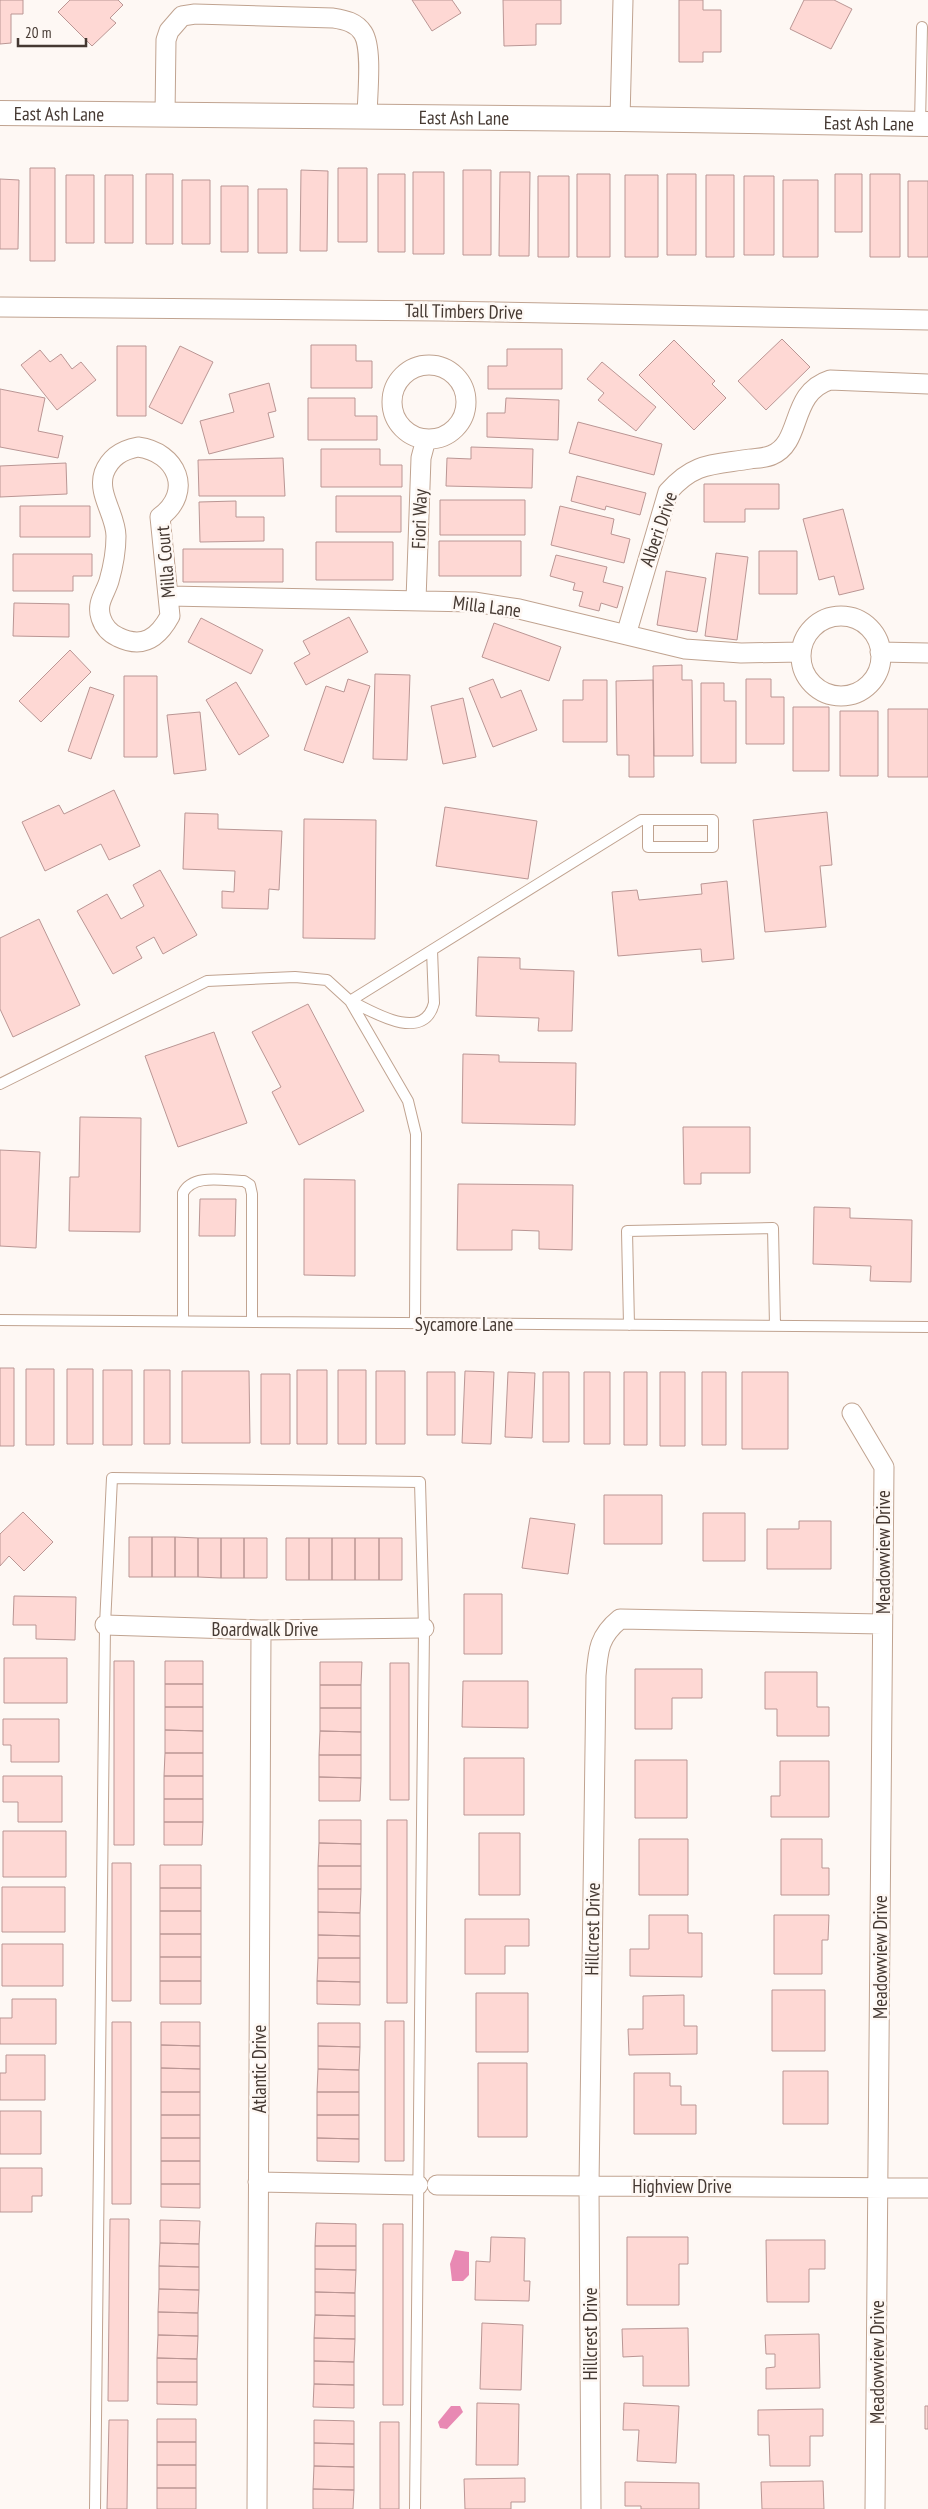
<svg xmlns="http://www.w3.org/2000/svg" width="928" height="2509" viewBox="0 0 928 2509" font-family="'PT Sans Narrow',sans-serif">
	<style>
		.water { fill: #e889b3 }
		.building { fill: #fed8d4; stroke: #ba9694 }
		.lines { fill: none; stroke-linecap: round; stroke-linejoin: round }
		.service-casing { stroke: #c0a390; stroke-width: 12 }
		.minor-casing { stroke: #c0a390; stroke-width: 21 }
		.tertiary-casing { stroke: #c0a390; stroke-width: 26 }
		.service { stroke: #fff; stroke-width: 10 }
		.minor { stroke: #fff; stroke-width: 19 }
		.tertiary { stroke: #fff; stroke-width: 24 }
		.labels { text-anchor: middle; stroke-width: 5; stroke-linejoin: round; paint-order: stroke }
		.street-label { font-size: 19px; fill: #453932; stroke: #fef8f4 }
	</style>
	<rect width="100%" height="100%" fill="#fef8f4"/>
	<path class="water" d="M455,2250L469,2252V2275L463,2281H452L450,2264Z
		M451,2406H460L463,2412L447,2429L440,2428L438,2422Z"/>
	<path class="building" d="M0,0H23V14H11V43L0,44Z
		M70,0H118L123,5L110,18L116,23L92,46L58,12Z
		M412,0H452L461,13L432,31Z
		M503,0H561V24H536V45L504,46Z
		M679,0H703V10H721V52H703V62H679Z
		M804,0H834L852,9L831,49L790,29Z
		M30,168H55V261H30Z
		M338,168H367V242H338Z
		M301,170L328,171L327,251H300Z
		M463,170H491V255H463Z
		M413,172H444V254H413Z
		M500,172H530L529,256H499Z
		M146,174H173V244H146Z
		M378,174H405V252H378Z
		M577,174H610V257H577Z
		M667,174H696V255H667Z
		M835,174H862V232H835Z
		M870,174H900V257H870Z
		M66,175H94V243H66Z
		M105,175H133V243H105Z
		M625,175H658V257H625Z
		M706,175H734V257H706Z
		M538,176H569V257H538Z
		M744,176H774V255H744Z
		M0,179L19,180L18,249H0Z
		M182,180H210V244H182Z
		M783,180H818V257H783Z
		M908,181H928V257H908Z
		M221,186H248V252H221Z
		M258,189H287V253H258Z
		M782,339L810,367L766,410L738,381Z
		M674,340L715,381L712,384L726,398L694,430L639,375Z
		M311,345H356V361H372V388H311Z
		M117,346H146V416H117Z
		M180,346L213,362L182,424L149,407Z
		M507,349H562V389H488V366H507Z
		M40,350L50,362L61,354L72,369L81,362L96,380L57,410L21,365Z
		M602,362L656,407L636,431L598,400L604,393L587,379Z
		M269,383L276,411L268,413L274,437L209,454L200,421L234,412L229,394Z
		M0,389L45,398L38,431L63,436L58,458L0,447Z
		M308,398H355V416H377V440H308Z
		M506,398L559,400L558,440L487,437V413H505Z
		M578,422L662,444L654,475L569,453Z
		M471,447L533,449L532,488L446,486L447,458L471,459Z
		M321,449H380V465H402V487H321Z
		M283,458L285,496H199L198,460Z
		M66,463L67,494L0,497V466Z
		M577,476L646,493L640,515L606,506L605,510L571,501Z
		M704,484H779V509H745V522H704Z
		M336,496H401V532H336Z
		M440,500H525V535H440Z
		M236,501V517H264V541L200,542L199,502Z
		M20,506H90V537H20Z
		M560,506L614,519L611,534L630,539L624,563L551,545Z
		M843,509L864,589L839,595L834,576L819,580L803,519Z
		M439,541H521V576H439Z
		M316,542H393V580H316Z
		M183,549H283V582H183Z
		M759,551H797V594H759Z
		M716,553L748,557L737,640L705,636Z
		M13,554H92V576H73V591H13Z
		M556,555L607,567L603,582L623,587L617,608L601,603L599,611L579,606L583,592L573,590L575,583L550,576Z
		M666,571L706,578L697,632L657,625Z
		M14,603L69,604V637L13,636Z
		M349,617L368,652L306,685L294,663L310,654L303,641Z
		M201,618L263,650L251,674L188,642Z
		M494,623L561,647L549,681L482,657Z
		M70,650L91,672L41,722L19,701Z
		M682,665V680H692L693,756H654L653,666Z
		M375,674L410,675L407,760L373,759Z
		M124,676H157V757H124Z
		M348,679L370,686L343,763L304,750L326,686L344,692Z
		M493,679L501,698L521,690L537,730L493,747L469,688Z
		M746,679H771V697H784V744H746Z
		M583,680H607V742H563V700H583Z
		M653,680L654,777H629V755H617L616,681Z
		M236,682L269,736L239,755L206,700Z
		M701,683H724V701H736V763H701Z
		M90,687L114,695L91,759L68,751Z
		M463,698L476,757L443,764L431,706Z
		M793,707H829V771H793Z
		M888,709H928V777H888Z
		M840,711H878V776H840Z
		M200,712L206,770L174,774L167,715Z
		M114,790L140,846L109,860L101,844L45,871L22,822L59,805L64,814Z
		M445,807L537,821L528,879L436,866Z
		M827,812L832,865L820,866L826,927L765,932L753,820Z
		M185,813L218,814V829L282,831L279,890L269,889L268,909L222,908V891L234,892L235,871L183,869Z
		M304,819L376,820L375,939L303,938Z
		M160,870L197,935L163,954L154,937L136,947L142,958L113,974L77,911L107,894L121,919L144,906L133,885Z
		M727,881L734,959L702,962L701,949L618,956L612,892L637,890L639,900L702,894L701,884Z
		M39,919L80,1005L13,1037L0,1009V938Z
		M478,957L520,958V969L574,971L572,1031H538L539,1018L476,1016Z
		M308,1004L364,1111L299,1145L272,1092L281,1087L252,1032Z
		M214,1032L247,1123L178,1147L145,1056Z
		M463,1054L499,1055V1062L576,1063L575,1125L462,1123Z
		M80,1117L141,1118L140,1232L69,1231L70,1177H79Z
		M683,1127H750V1173H701V1184H684Z
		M0,1150L40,1152L36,1248L0,1246Z
		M304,1179L355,1180V1276L304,1275Z
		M458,1184L573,1185L572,1250L539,1249V1231L512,1230V1250H457Z
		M200,1199H236L235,1236H199Z
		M814,1207L850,1208V1218L912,1220L911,1282L870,1281L871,1266L813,1264Z
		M0,1368H14V1446H0Z
		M26,1369H54V1445H26Z
		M67,1369H93V1444H67Z
		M103,1370H132V1445H103Z
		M144,1370H170V1444H144Z
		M297,1370H327V1444H297Z
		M338,1370H366V1444H338Z
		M182,1371H249L250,1443H182Z
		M376,1371H405V1444H376Z
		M465,1371L494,1372L491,1444L462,1443Z
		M427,1372H455V1435H427Z
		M508,1372L535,1373L532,1438L505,1437Z
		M543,1372H569V1442H543Z
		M584,1372H610V1444H584Z
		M624,1372H647V1445H624Z
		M660,1372H685V1446H660Z
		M702,1372H726V1445H702Z
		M742,1372H788V1449H742Z
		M261,1374H290V1444H261Z
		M604,1495H662V1544H604Z
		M23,1512L53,1542L24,1571L9,1556L0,1566V1534Z
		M703,1513H745V1561H703Z
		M530,1518L575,1524L568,1574L522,1568Z
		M799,1521H831V1569H767V1529H799Z
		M129,1537H152V1577H129Z
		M152,1537H175V1577H152Z
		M175,1537L198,1538V1577H175Z
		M198,1538H221V1578L198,1577Z
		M221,1538H244V1578H221Z
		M244,1538H267V1578H244Z
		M286,1538H309V1580H286Z
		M309,1538H332V1580H309Z
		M332,1538H355V1580H332Z
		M355,1538H379V1580H355Z
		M379,1538H402V1580H379Z
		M464,1594H502V1654H464Z
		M14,1596L76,1597L75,1640L36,1639V1625H13Z
		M4,1658H67V1703H4Z
		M114,1661H134V1845H114Z
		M165,1661H203V1684H165Z
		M320,1662H362L361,1685H320Z
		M390,1663H409V1800H390Z
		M635,1669H702V1698H672V1729H635Z
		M765,1672H817V1707H829V1736H777V1709H765Z
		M463,1681H528V1728L462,1727Z
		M165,1684H203V1707H165Z
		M320,1685H361V1708H320Z
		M165,1707H203V1731L165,1730Z
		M320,1708H361V1732L320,1731Z
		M3,1719H59V1762H11V1745H3Z
		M165,1730L203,1731V1753H165Z
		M320,1731L361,1732V1755H319Z
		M165,1753H203V1776H164Z
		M319,1755H361V1778L319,1777Z
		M464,1758H524V1815H464Z
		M635,1760H687V1818H635Z
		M780,1761H829V1817H771V1796H780Z
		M3,1776H62V1822H18V1802H3Z
		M164,1776H203V1799H164Z
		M319,1777L361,1778L360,1801H319Z
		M164,1799H203V1822H164Z
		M319,1820H361V1844L319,1843Z
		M387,1820H407V2003H387Z
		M164,1822H203L202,1845H164Z
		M3,1831H66V1877H3Z
		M479,1833H520V1895H479Z
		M639,1839H688V1895H639Z
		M781,1839H822V1868H829V1895H781Z
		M319,1843L361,1844V1866H318Z
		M112,1863H131V2001H112Z
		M160,1865H201V1888H160Z
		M318,1866H361V1889H318Z
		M2,1887H65V1932H2Z
		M160,1888H201V1911H160Z
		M318,1889H361L360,1913L318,1912Z
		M160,1911H201V1934H160Z
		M318,1912L360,1913V1936L318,1935Z
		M649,1915H688V1933H702V1977L630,1976V1949H649Z
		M774,1915H829L828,1940H822V1974H774Z
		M465,1919H529V1946H505V1974H465Z
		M160,1934H201V1957H160Z
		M318,1935L360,1936V1958H318Z
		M2,1944H63V1986H2Z
		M160,1957H201V1981H160Z
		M318,1958H360V1982L317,1981Z
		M160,1981H201V2004H160Z
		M317,1981L360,1982V2005L317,2004Z
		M772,1990H825V2051H772Z
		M476,1993H528V2052H476Z
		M684,1995V2026H697V2054L629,2055L628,2029H643V1996Z
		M12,1999H56V2044H0V2018H12Z
		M385,2021H404V2161H385Z
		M112,2022H131V2204H112Z
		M161,2022H200V2046L161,2045Z
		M318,2023H360V2047L318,2046Z
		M161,2045L200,2046V2069L161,2068Z
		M318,2046L360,2047L359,2070L318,2069Z
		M6,2055H45V2100H0V2073H6Z
		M478,2063H527V2137H478Z
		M161,2068L200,2069V2092H161Z
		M318,2069L359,2070V2092H317Z
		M783,2071H828V2124H783Z
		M634,2073H670V2086H681V2105H696V2134H634Z
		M161,2092H200V2115H161Z
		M317,2092H359V2115H317Z
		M0,2111H41V2154H0Z
		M161,2115H200V2138H161Z
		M317,2115H359V2139L317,2138Z
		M161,2138H200V2161H161Z
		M317,2138L359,2139V2162L317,2161Z
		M161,2161H200V2184H161Z
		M0,2168H42V2196H32V2212H0Z
		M161,2184H200V2208L161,2207Z
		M110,2219H129L128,2401H108Z
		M160,2220L200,2221L199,2244L160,2243Z
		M316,2223L356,2224V2246H315Z
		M383,2224H403V2405H383Z
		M491,2237L525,2238L524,2281H530L529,2301L475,2300L476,2261L490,2262Z
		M627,2237H688V2264H679V2305H627Z
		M766,2240H825V2269H809V2302H767Z
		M160,2243L199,2244V2267L159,2266Z
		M315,2246H356V2270L315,2269Z
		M159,2266L199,2267V2290L159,2289Z
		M315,2269L356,2270L355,2293L315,2292Z
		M159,2289L199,2290L198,2313L158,2312Z
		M315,2292L355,2293V2316L315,2315Z
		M158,2312L198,2313V2336L158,2335Z
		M315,2315L355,2316V2339L314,2338Z
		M482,2323L523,2325L521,2390L480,2389Z
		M688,2328L689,2386H643V2356L623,2357L622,2329Z
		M819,2334L820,2388L766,2389V2368L775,2367V2354H766L765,2335Z
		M158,2335L198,2336L197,2359L157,2358Z
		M314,2338L355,2339L354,2362L314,2361Z
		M157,2358L197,2359V2382H157Z
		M314,2361L354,2362V2385L314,2384Z
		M157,2382H197V2405L157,2404Z
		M314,2384L354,2385V2408L313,2407Z
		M477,2403L519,2404L518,2465H476Z
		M624,2403L679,2406L676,2463L637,2461L639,2430H623Z
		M925,2406H928V2429H925Z
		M823,2409V2436H810V2466H770L769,2435H758V2410Z
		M157,2419H196V2442H157Z
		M109,2420H128L127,2509H107Z
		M314,2420L354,2421V2444L314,2443Z
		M380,2422H399V2509H380Z
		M157,2442H196V2465H157Z
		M314,2443L354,2444V2467L314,2466Z
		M157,2465H196V2488H157Z
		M314,2466L354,2467V2490L313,2489Z
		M525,2478V2502H511V2509H465L464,2479Z
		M823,2481L824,2509H762L761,2482Z
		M625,2482L699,2483V2509H641V2506H625Z
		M157,2488H196V2509H157Z
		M313,2489L354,2490L353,2509H313Z"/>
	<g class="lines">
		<defs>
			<path id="service" d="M920,124L922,27
				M350,1001L641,820H713V847H648V820
				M351,1001C374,1013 424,1043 434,1003L432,950
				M0,1084L207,981L295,977L327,980L350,1001L408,1101L416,1134L415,1323
				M0,1320L928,1327
				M183,1321V1193C193,1173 225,1181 244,1181L250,1185L252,1194V1322
				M629,1325L627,1231L773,1228L775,1326
				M95,2509L105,1625L112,1478L420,1482L424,1628L415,2509"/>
			<path id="minor" d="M165,115L166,40L169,31L182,16L195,14L333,18C345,20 356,22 363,33C373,49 367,97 367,118
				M620,119L623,0
				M0,307L439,311L928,320
				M392 402a37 37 0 1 1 74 0a37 37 0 1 1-74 0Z
				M138,447C177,452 194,492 160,517L170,616C158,638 143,649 118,637C109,633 104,627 101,618C96,603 105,594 109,581C113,567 116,551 116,536C116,515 97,494 104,473C110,457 122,450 138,447Z
				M169,596L474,602L519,609L685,649L741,653L801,652
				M416,600L421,458L426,439
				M801 656a40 40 0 1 1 80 0a40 40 0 1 1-80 0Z
				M626,635L668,492C694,462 713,465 750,459C757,458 766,458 772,455C803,442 789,393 830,380L928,384
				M880,652L928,653
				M852,1413L884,1467L875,2509
				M105,1625L261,1630L424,1628
				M258,2182L418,2185
				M437,2185L928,2188
				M257,2509L261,1630
				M591,2509L589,2186L596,1676C598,1650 599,1636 620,1619L882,1624"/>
			<g id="tertiary">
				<path id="s1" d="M0,113L620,119L928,124"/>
			</g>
		</defs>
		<use href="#service" class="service-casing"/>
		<use href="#minor" class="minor-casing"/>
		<use href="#tertiary" class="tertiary-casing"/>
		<use href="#service" class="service"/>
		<use href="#minor" class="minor"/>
		<use href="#tertiary" class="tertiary"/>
	</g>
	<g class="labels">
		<g class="street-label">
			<text dy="7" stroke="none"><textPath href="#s1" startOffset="59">East Ash Lane</textPath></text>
			<text dy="7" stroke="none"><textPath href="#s1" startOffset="464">East Ash Lane</textPath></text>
			<text dy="7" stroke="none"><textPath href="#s1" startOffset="869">East Ash Lane</textPath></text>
			<text transform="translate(464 311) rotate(1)" y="7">Tall Timbers Drive</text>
			<text transform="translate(419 519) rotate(-88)" y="7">Fiori Way</text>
			<text transform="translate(658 529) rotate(-71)" y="7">Alberi Drive</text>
			<text transform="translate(165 562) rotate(-95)" y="7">Milla Court</text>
			<text transform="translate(487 606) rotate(7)" y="7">Milla Lane</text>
			<text x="464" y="1331">Sycamore Lane</text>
			<text transform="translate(883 1552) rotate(-90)" y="7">Meadowview Drive</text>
			<text x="265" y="1636">Boardwalk Drive</text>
			<text transform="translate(592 1929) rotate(-89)" y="7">Hillcrest Drive</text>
			<text transform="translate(880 1957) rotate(-90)" y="7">Meadowview Drive</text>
			<text transform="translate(259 2069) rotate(-90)" y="7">Atlantic Drive</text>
			<text x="682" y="2193">Highview Drive</text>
			<text transform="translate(590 2334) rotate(-90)" y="7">Hillcrest Drive</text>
			<text transform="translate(877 2362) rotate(-90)" y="7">Meadowview Drive</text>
		</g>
	</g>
	<path d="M18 38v8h68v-8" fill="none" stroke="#453932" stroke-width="2.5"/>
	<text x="25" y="38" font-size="15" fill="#453932" stroke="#fef8f4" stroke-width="4" paint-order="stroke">20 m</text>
</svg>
